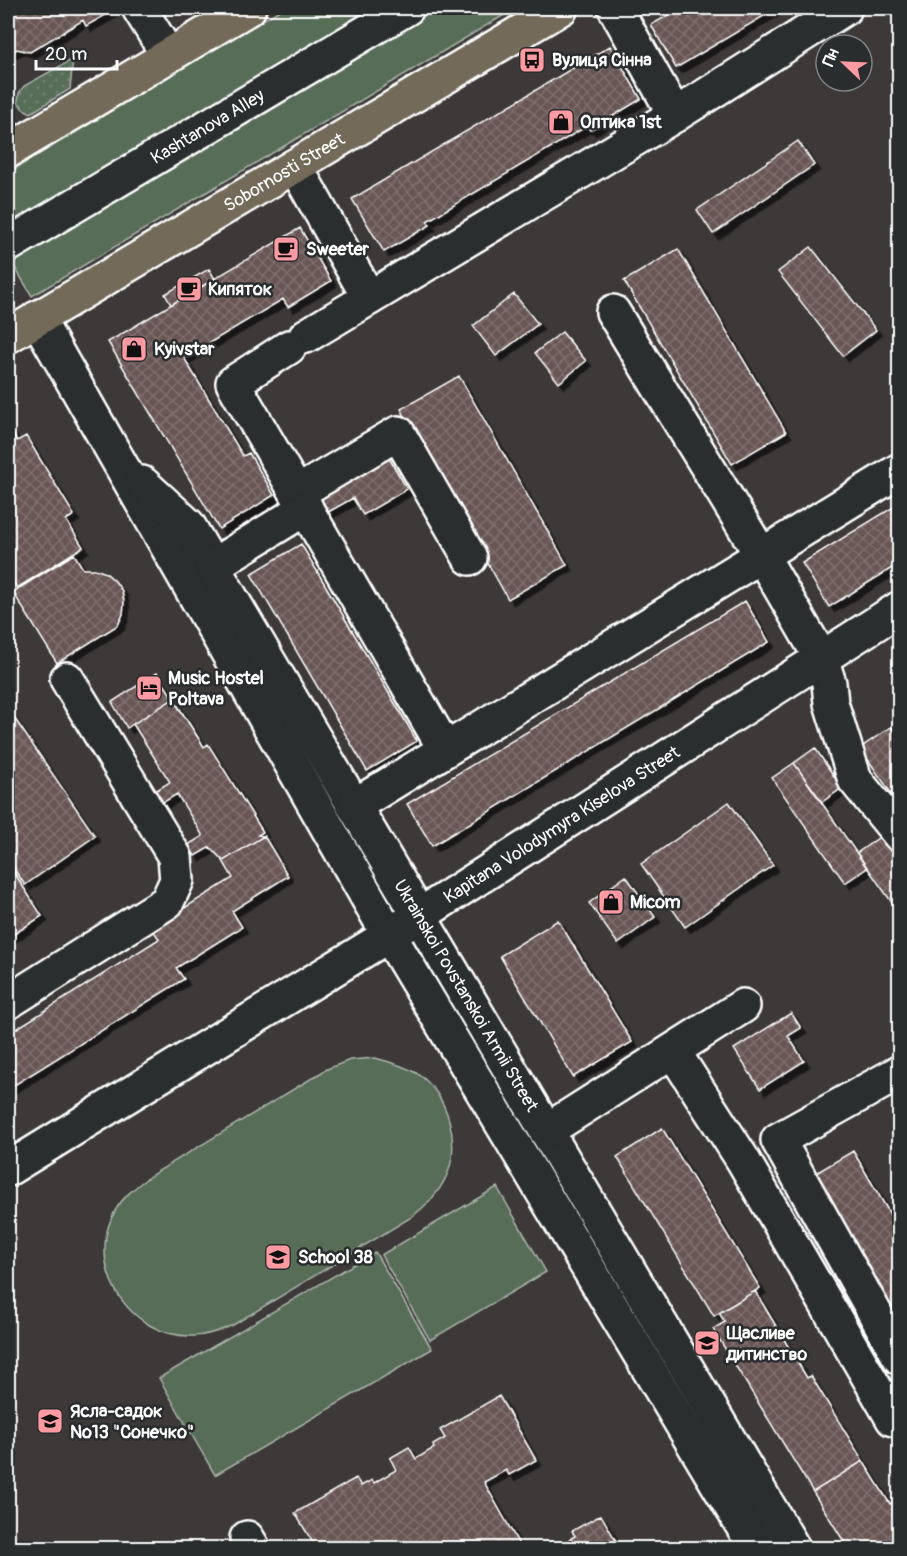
<svg xmlns="http://www.w3.org/2000/svg" width="907" height="1556" viewBox="0 0 907 1556" font-family="Pangolin,sans-serif">
	<style>
		.grass { fill: url(#grass-dots); stroke: #acb6ac; stroke-width: 1.5 }
		.park { fill: #586d59; stroke: #acb6ac; stroke-width: 1.5 }
		.building { fill: url(#building-cross-hatch); stroke: #fff; stroke-width: 1.5; filter: url(#shadow) }
		.lines { fill: none; stroke-linecap: round; stroke-linejoin: round }
		.minor-casing { stroke: #fff; stroke-width: 38 }
		.major-casing { stroke: #fff; stroke-width: 38 }
		.minor { stroke: #2a2d2e; stroke-width: 33 }
		.major { stroke: #736b5a; stroke-width: 33 }
		.labels { text-anchor: middle; stroke-width: 5; stroke-linejoin: round; paint-order: stroke }
		.poi-label { font-size: 18px; font-weight: bold; fill: #fff; stroke: #2a2d2e; text-anchor: start }
		.street-label { font-size: 18px; fill: #fff; stroke: #2a2d2e }
	</style>
	<defs>
		<pattern id="grass-dots" width="8" height="8" patternUnits="userSpaceOnUse" patternTransform="scale(1.5)"><rect width="8" height="8" fill="#586d59"/><path d="M2 2h.1M6 6h.1" fill="none" stroke="#718372" stroke-width="1.8" stroke-linecap="round"/></pattern>
		<pattern id="building-cross-hatch" width="8" height="8" patternUnits="userSpaceOnUse" patternTransform="scale(1.5)"><rect width="8" height="8" fill="#685654"/><path d="M0 0l8 8M0 8l8-8" fill="none" stroke="#7f6f6e"/></pattern>
		<filter id="shadow"><feDropShadow dx="5.5" dy="5.5" stdDeviation="0" flood-color="#0009"/></filter>
	</defs>
	<rect width="100%" height="100%" fill="#3d3939"/>
	<filter id="ink" filterUnits="userSpaceOnUse"><feTurbulence type="fractalNoise" baseFrequency=".0167" numOctaves="2"/><feDisplacementMap in="SourceGraphic" scale="12" xChannelSelector="R" yChannelSelector="G"/><feConvolveMatrix kernelMatrix="1 2 1 2 8 2 1 2 1" color-interpolation-filters="sRGB"/></filter>
	<g filter="url(#ink)">
		<path class="grass" d="M73,59L70,89L31,113L23,109L18,102L19,93L24,86Z"/>
		<path class="park" d="M283,8H516L32,296L8,256V173Z
			M375,1058C391,1062 405,1066 418,1074C448,1094 462,1145 446,1177C438,1195 425,1207 410,1218L233,1325C220,1331 207,1336 193,1336C132,1338 87,1272 112,1217C120,1199 135,1187 150,1176L327,1069L350,1060Z
			M497,1187L546,1272L430,1340L381,1255Z
			M375,1252L432,1349L215,1475L159,1378Z"/>
		<path class="building" d="M8,8H118L86,26L83,20L30,52L17,49L9,53Z
			M681,8H777L676,68L651,25Z
			M610,46L641,99L590,130L587,126L427,221L430,225L384,252L352,199Z
			M798,141L814,165L713,234L697,210Z
			M300,228L331,281L288,307L283,299L184,358L243,456L249,453L274,495L219,529L108,342Z
			M811,247L876,330L843,356L778,272Z
			M678,249L786,432L732,464L624,281Z
			M209,269L215,279L171,305L165,294Z
			M514,294L538,324L496,356L473,326Z
			M562,332L586,361L559,383L535,353Z
			M459,376L567,565L508,599L401,409Z
			M8,425L17,441L26,436L74,515L66,520L83,547L17,588L8,573Z
			M385,451L407,489L363,515L353,498L323,515L311,494Z
			M900,503V563L829,607L802,563Z
			M301,544L417,741L367,771L251,574Z
			M74,554L83,569H95L106,573L115,581L122,591L124,602L123,614L118,625L57,663L13,592Z
			M745,601L769,642L432,846L407,804Z
			M157,673L204,747L208,744L263,832L258,835L264,836L223,861L210,847L195,856L188,845L203,836L177,794L162,803L155,791L170,782L133,724L127,728L112,702Z
			M173,699L204,747L208,744L263,832L258,835L264,836L223,861L210,847L195,856L188,845L203,836L177,794L162,803L155,791L170,782L133,724Z
			M8,709L95,836L25,885L8,860Z
			M891,727L900,739V791L893,796L860,748Z
			M815,748L842,788L822,802L794,763Z
			M794,763L867,868L845,883L772,778Z
			M729,802L773,865L685,927L641,864Z
			M264,836L288,876L232,911L242,927L176,968L184,979L8,1089V1034L159,939L152,928L233,878L223,861Z
			M881,836L900,862V910L898,911L857,853Z
			M11,868L42,916L8,938V871Z
			M626,876L655,917L618,944L589,903Z
			M558,920L632,1042L573,1077L500,956Z
			M791,1013L801,1028L788,1036L804,1061L760,1089L734,1049Z
			M662,1128L760,1288L714,1316L617,1157Z
			M853,1151L900,1231V1339L806,1179Z
			M755,1291L807,1378L811,1376L863,1461L813,1492L713,1329L725,1322L719,1313Z
			M499,1396L536,1460L509,1475L506,1470L484,1482L521,1548H383L380,1542L369,1548H316L295,1513L356,1478L361,1486L372,1480L374,1483L396,1470L390,1458L409,1447L416,1459L434,1448L433,1445L445,1438L440,1430Z
			M863,1461L890,1504L900,1499V1548H848L813,1492Z
			M601,1515L620,1548H554L575,1536L572,1531Z"/>
		<g class="lines">
			<defs>
				<g id="minor">
					<path d="M139,8L168,55"/>
					<path d="M615,8L675,115"/>
					<path d="M295,166L369,298"/>
					<path id="s1" d="M8,245L407,8"/>
					<path d="M613,312L762,556L821,658L829,683L831,703L855,780L900,835"/>
					<path d="M37,318L389,935L756,1548"/>
					<path d="M306,336L675,115L845,8"/>
					<path d="M289,347L233,383L445,749"/>
					<path id="s2" d="M142,483L188,525L793,1548"/>
					<path d="M297,493L398,433L470,558"/>
					<path d="M212,566L306,508"/>
					<path d="M354,806L900,470"/>
					<path d="M8,1002L167,902L177,880L175,857L67,679"/>
					<path d="M673,1051L743,1160L893,1419L900,1421"/>
					<path d="M900,1072L778,1140L900,1358"/>
					<path d="M546,1131L743,1006"/>
					<path id="s3" d="M8,1169L389,935L900,608"/>
					<path d="M247,1538L253,1548"/>
				</g>
				<g id="major">
					<path d="M8,151L249,8"/>
					<path id="s4" d="M8,336L561,8"/>
				</g>
			</defs>
			<use href="#minor" class="minor-casing"/>
			<use href="#major" class="major-casing"/>
			<use href="#minor" class="minor"/>
			<use href="#major" class="major"/>
		</g>
	</g>
	<defs>
		<symbol id="bus-square" viewBox="-11 -11 22 22"><rect x="-9" y="-9" width="18" height="18" rx="4" fill="#ff9aa2" stroke="#2a2d2e"/><path d="M-5-6H5V4H4V6H2V4H-2V6H-4V4H-5ZM-3.5-4V0h7V-4ZM-3.5 1.2v1.5H-2V1.2ZM2 1.2v1.5H3.5V1.2Z" fill="#111"/></symbol>
		<symbol id="shop-square" viewBox="-11 -11 22 22"><rect x="-9" y="-9" width="18" height="18" rx="4" fill="#ff9aa2" stroke="#2a2d2e"/><path d="M-5-2.5h2.3a2.7 3.5 0 0 1 5.4 0H5L5.5 6h-11ZM-1.5-2.5h3a1.5 2.3 0 0 0-3 0Z" fill="#111"/></symbol>
		<symbol id="cafe-square" viewBox="-11 -11 22 22"><rect x="-9" y="-9" width="18" height="18" rx="4" fill="#ff9aa2" stroke="#2a2d2e"/><path d="M-5.5-4.5H6V0H3Q3 3.5 0 3.5H-2.5Q-5.5 3.5-5.5 0ZM3-3.2v2h1.7v-2ZM-6 4.5H4V6H-6Z" fill="#111"/></symbol>
		<symbol id="hotel-square" viewBox="-11 -11 22 22"><rect x="-9" y="-9" width="18" height="18" rx="4" fill="#ff9aa2" stroke="#2a2d2e"/><path d="M-6-4.5h1.5V1H6V5H4.5V3h-9V5H-6ZM-4 0a1.8 1.8 0 1 1 3.6 0ZM.5 0V-2.5h3Q6-2.5 6 0Z" fill="#111"/></symbol>
		<symbol id="school-square" viewBox="-11 -11 22 22"><rect x="-9" y="-9" width="18" height="18" rx="4" fill="#ff9aa2" stroke="#2a2d2e"/><path d="M0-5L7-2L0 1L-7-2ZM-4 1L0 2.5L4 1V4Q0 6-4 4Z" fill="#111"/></symbol>
	</defs>
	<g fill-rule="evenodd">
		<use href="#bus-square" x="517" y="45" width="30" height="30"/>
		<use href="#shop-square" x="546" y="107" width="30" height="30"/>
		<use href="#cafe-square" x="271" y="234" width="30" height="30"/>
		<use href="#cafe-square" x="174" y="274" width="30" height="30"/>
		<use href="#shop-square" x="119" y="334" width="30" height="30"/>
		<use href="#hotel-square" x="134" y="673" width="30" height="30"/>
		<use href="#shop-square" x="596" y="887" width="30" height="30"/>
		<use href="#school-square" x="263" y="1242" width="30" height="30"/>
		<use href="#school-square" x="692" y="1328" width="30" height="30"/>
		<use href="#school-square" x="35" y="1406" width="30" height="30"/>
	</g>
	<g class="labels">
		<g class="poi-label">
			<text x="552" y="66">Вулиця Сінна</text>
			<text x="580" y="128">Оптика 1st</text>
			<text x="306" y="255">Sweeter</text>
			<text x="208" y="295">Кипяток</text>
			<text x="154" y="355">Kyivstar</text>
			<text x="168" y="684">Music Hostel<tspan x="168" dy="21">Poltava</tspan></text>
			<text x="630" y="908">Micom</text>
			<text x="298" y="1263">School 38</text>
			<text x="726" y="1339">Щасливе<tspan x="726" dy="21">дитинство</tspan></text>
			<text x="70" y="1417">Ясла-садок<tspan x="70" dy="21">№13 "Сонечко"</tspan></text>
		</g>
		<g class="street-label">
			<text dy="6" stroke="none"><textPath href="#s1" startOffset="232">Kashtanova Alley</textPath></text>
			<text dy="6" stroke="none"><textPath href="#s4" startOffset="321">Sobornosti Street</textPath></text>
			<text dy="6" stroke="none"><textPath href="#s3" startOffset="652">Kapitana Volodymyra Kiselova Street</textPath></text>
			<text dy="6" stroke="none"><textPath href="#s2" startOffset="609">Ukrainskoi Povstanskoi Armii Street</textPath></text>
		</g>
	</g>
	<rect width="907" height="1556" fill="none" stroke="#2a2d2e" stroke-width="30"/>
	<rect x="15" y="15" width="877" height="1526" fill="none" stroke="#fff" stroke-width="2" filter="url(#ink)"/>
	<g transform="translate(844 63) rotate(293)"><circle r="28" fill="#2a2d2e" stroke="#7f8182" stroke-width="1.5"/>
	<path d="M0-4.5L10 22L0 15L-10 22Z" fill="#ff9aa2"/>
	<text y="-9" font-size="16" font-weight="bold" text-anchor="middle" fill="#ffffff">Пн</text>
	</g>
	<path d="M36 60v9h81v-9" fill="none" stroke="#ffffff" stroke-width="3"/>
	<text x="45" y="60" font-size="18" fill="#ffffff" stroke="#2a2d2e" stroke-width="4.5" paint-order="stroke">20 m</text>
</svg>
